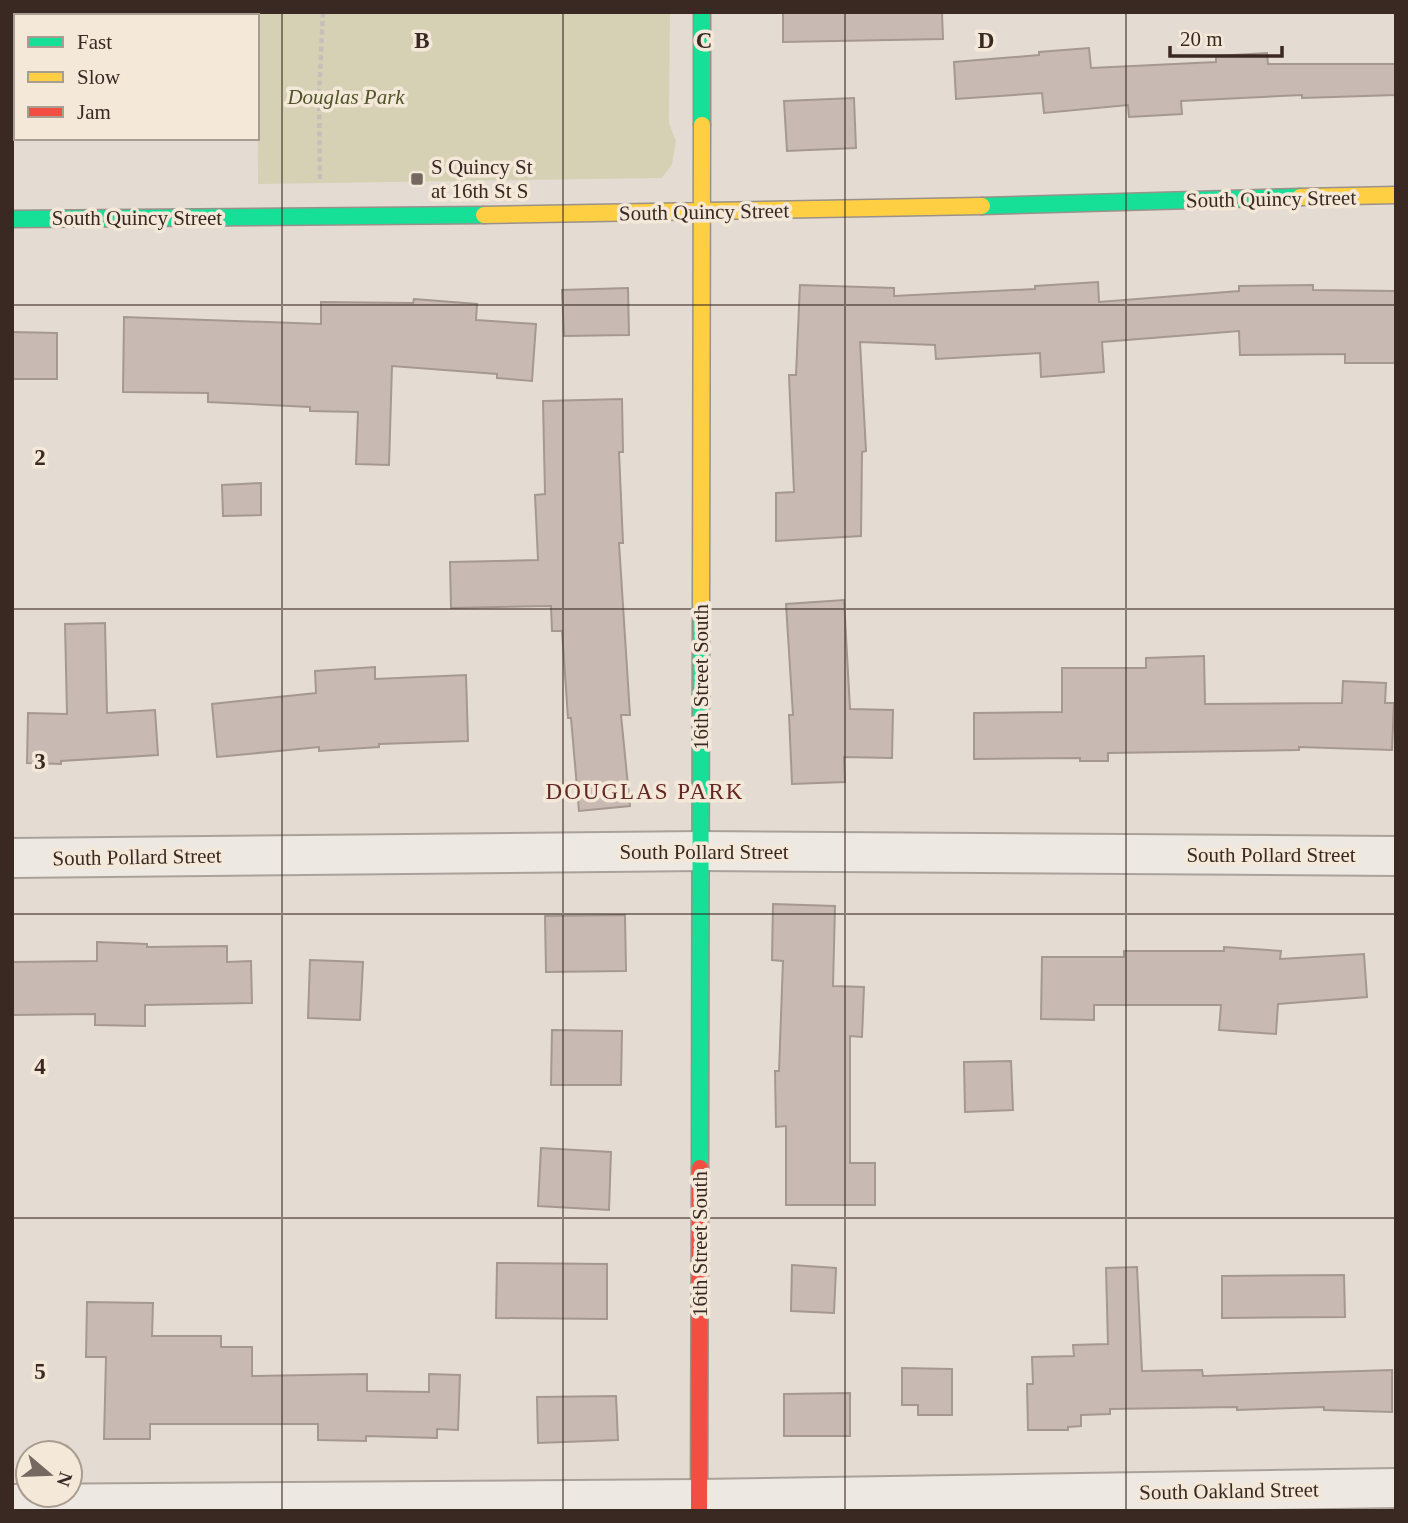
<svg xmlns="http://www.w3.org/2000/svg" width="1408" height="1523" viewBox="0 0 1408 1523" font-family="Georgia,serif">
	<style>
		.green { fill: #d6d1b5 }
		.building { fill: #c8bab3; stroke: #a59891; stroke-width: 2 }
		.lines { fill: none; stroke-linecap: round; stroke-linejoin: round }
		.street-casing { stroke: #aaa29a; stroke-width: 42 }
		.fast-casing { stroke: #9a918a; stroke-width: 19 }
		.slow-casing { stroke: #9a918a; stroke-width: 19 }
		.jam-casing { stroke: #9a918a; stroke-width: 19 }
		.path { stroke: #c6bfb9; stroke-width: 4.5; stroke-dasharray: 5 3.5; stroke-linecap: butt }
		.street { stroke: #ede8e2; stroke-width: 38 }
		.fast { stroke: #16e098; stroke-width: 16 }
		.slow { stroke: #ffcf43; stroke-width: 16 }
		.jam { stroke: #f24e42; stroke-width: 16 }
		.grid { fill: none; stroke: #392922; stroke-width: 2; stroke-opacity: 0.55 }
		.poi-dot { fill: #756860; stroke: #f4e8d9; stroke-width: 2.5 }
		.labels { text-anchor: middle; stroke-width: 7; stroke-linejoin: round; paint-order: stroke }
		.park-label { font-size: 21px; font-style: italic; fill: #51542a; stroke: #f4e8d9 }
		.poi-label { font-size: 21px; fill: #392922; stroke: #f4e8d9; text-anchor: start }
		.street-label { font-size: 21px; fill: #392922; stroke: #f4e8d9 }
		.neighbourhood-label { font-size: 23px; letter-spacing: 2px; fill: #632724; stroke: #f4e8d9 }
		.grid-label { font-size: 23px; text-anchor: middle; font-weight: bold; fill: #392922; stroke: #f4e8d9; stroke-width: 7; stroke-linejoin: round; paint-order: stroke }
	</style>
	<rect width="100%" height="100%" fill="#e4dcd2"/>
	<path class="green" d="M253,12H670L669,123L676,141L672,164L662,178L258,184L257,16H253Z"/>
	<path class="building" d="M783,12H942L943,39L783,42Z
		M1089,48L1091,68L1216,62V56L1267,53L1268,64H1396V95L1302,98V95L1181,101L1182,114L1129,117L1128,105L1044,113L1042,93L956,99L954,62L1039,55V52Z
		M854,98L856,148L787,151L784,101Z
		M1098,282L1099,302L1239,291V286L1313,285V290L1396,291V363H1345V354L1240,355L1239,331L1102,342L1104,372L1041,377L1040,353L936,359L935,345L860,342L866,451L862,452L861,536L776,541V493L794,492L789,375H796L800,285L894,288V296L1035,289V286Z
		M628,288L629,335L564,336L562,290Z
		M414,299L477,304L476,320L536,324L532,381L497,378V374L392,366L389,465L356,464L358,412L310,411V407L208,402V393L123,392L124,317L321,324V302L413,303Z
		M12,332L57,333V379H12Z
		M622,399L623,452H619L623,543H619L630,715H621L630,806L579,811L571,718H568L562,631H552L551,606L451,608L450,562L538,560L535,495L545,494L543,401Z
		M261,483V515L223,516L222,485Z
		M844,600L850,709L893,710L892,758L844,757L845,782L792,784L789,715H793L786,604Z
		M105,623L107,713L155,710L158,755L61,761V764L27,763L28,713L67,714L65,624Z
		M1204,656L1205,704L1342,703L1343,681L1386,683L1385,703H1394L1392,750L1299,747V750L1108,753V761H1080V758L974,759V713L1062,712V668H1146V658Z
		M375,667V679L466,675L468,741L379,744V747L319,751V747L217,757L212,704L316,693L315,671Z
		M773,904L835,906L833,986L864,987L862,1037L850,1036V1163H875V1205H786V1126L776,1127L775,1071H779L783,961L772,960Z
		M625,915L626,971L546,972L545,916Z
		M97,942L147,944V947L227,946V962L251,961L252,1003L145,1005V1026L95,1025V1014L12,1015V962L97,961Z
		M1224,947L1281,951L1280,959L1364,954L1367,997L1278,1004L1276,1034L1219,1030L1221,1005H1094V1020L1041,1019L1042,957H1124V951H1224Z
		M310,960L363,962L360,1020L308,1018Z
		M552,1030L622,1031L621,1085H551Z
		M1011,1061L1013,1110L965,1112L964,1062Z
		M541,1148L611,1152L609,1210L538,1206Z
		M497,1263L607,1264V1319L496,1318Z
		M792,1265L836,1268L834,1313L791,1311Z
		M1137,1267L1142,1371L1202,1370L1203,1376L1392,1370V1412L1324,1410V1407L1237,1410V1407L1110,1409V1414L1081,1415V1426L1068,1427V1430H1028L1027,1384H1033L1032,1357L1074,1356L1073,1345L1108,1344L1106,1268Z
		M1344,1275L1345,1317L1222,1318V1276Z
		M87,1302L153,1303L152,1336H221V1347H252V1376L367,1374V1391L429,1392V1374L460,1375L458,1430L437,1429V1438L366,1436V1441L318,1440V1424H150V1439H104L106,1357H86Z
		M902,1368L952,1369V1415H918V1405H902Z
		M850,1393V1436H784V1394Z
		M616,1396L618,1440L538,1443L537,1397Z"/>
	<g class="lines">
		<defs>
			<path id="street" d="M12,858L701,851L1396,856
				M12,1504L699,1499L1396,1488"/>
			<path id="fast" d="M702,125V12
				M982,206L1300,197
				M12,219L484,215
				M700,1168L701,612"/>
			<path id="slow" d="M1300,197L1396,195
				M484,215L982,206
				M701,612L702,125"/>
			<path id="jam" d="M699,1511L700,1168"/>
		</defs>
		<use href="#street" class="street-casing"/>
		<use href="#fast" class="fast-casing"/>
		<use href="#slow" class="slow-casing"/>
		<use href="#jam" class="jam-casing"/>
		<path class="path" d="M320,179L319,96L323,12"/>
		<use href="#street" class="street"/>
		<use href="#fast" class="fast"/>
		<use href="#slow" class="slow"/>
		<use href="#jam" class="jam"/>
	</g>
	<path class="grid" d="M282,12V1511M563,12V1511M845,12V1511M1126,12V1511M12,305H1396M12,609H1396M12,914H1396M12,1218H1396"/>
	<rect class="poi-dot" x="410" y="172" width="14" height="14" rx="3.5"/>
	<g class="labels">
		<g class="park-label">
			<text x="346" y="104">Douglas Park</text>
		</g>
		<g class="poi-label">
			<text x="431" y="174">S Quincy St<tspan x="431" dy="24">at 16th St S</tspan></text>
		</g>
		<g class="street-label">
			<text transform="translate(1271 199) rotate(-1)" y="7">South Quincy Street</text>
			<text transform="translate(704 212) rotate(-1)" y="7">South Quincy Street</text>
			<text x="137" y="225">South Quincy Street</text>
			<text transform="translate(701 677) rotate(-90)" y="7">16th Street South</text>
			<text x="704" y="859">South Pollard Street</text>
			<text x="1271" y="862">South Pollard Street</text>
			<text transform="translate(137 857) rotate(-1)" y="7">South Pollard Street</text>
			<text transform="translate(700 1244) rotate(-90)" y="7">16th Street South</text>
			<text transform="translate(1229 1491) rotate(-1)" y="7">South Oakland Street</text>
		</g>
		<g class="neighbourhood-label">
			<text x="645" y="799">DOUGLAS PARK</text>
		</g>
	</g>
	<g class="grid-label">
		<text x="422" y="48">B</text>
		<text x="704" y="48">C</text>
		<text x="986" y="48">D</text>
		<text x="40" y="465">2</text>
		<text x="40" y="769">3</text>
		<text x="40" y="1074">4</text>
		<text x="40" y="1379">5</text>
	</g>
	<rect width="1408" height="1523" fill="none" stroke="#392922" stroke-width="28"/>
	<rect x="14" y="14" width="245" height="126" fill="#f4e8d9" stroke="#a99c90" stroke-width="2"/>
	<rect x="28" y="37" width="35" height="10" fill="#16e098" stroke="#a99c90" stroke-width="2"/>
	<text x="77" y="49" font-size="21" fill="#392922">Fast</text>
	<rect x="28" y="72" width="35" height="10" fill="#ffcf43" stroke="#a99c90" stroke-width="2"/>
	<text x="77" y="84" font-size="21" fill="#392922">Slow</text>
	<rect x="28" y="107" width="35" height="10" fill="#f24e42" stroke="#a99c90" stroke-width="2"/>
	<text x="77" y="119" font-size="21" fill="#392922">Jam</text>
	<g transform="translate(49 1474) rotate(109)"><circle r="33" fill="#f4e8d9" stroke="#a99c90" stroke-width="2"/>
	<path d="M0-5L12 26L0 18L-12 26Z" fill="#756860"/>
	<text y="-10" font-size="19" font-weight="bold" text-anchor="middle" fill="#392922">N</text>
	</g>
	<path d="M1170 46v10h112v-10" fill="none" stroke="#392922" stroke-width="3.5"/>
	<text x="1180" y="46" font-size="21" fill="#392922" stroke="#f4e8d9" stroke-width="5" paint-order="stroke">20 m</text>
</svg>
